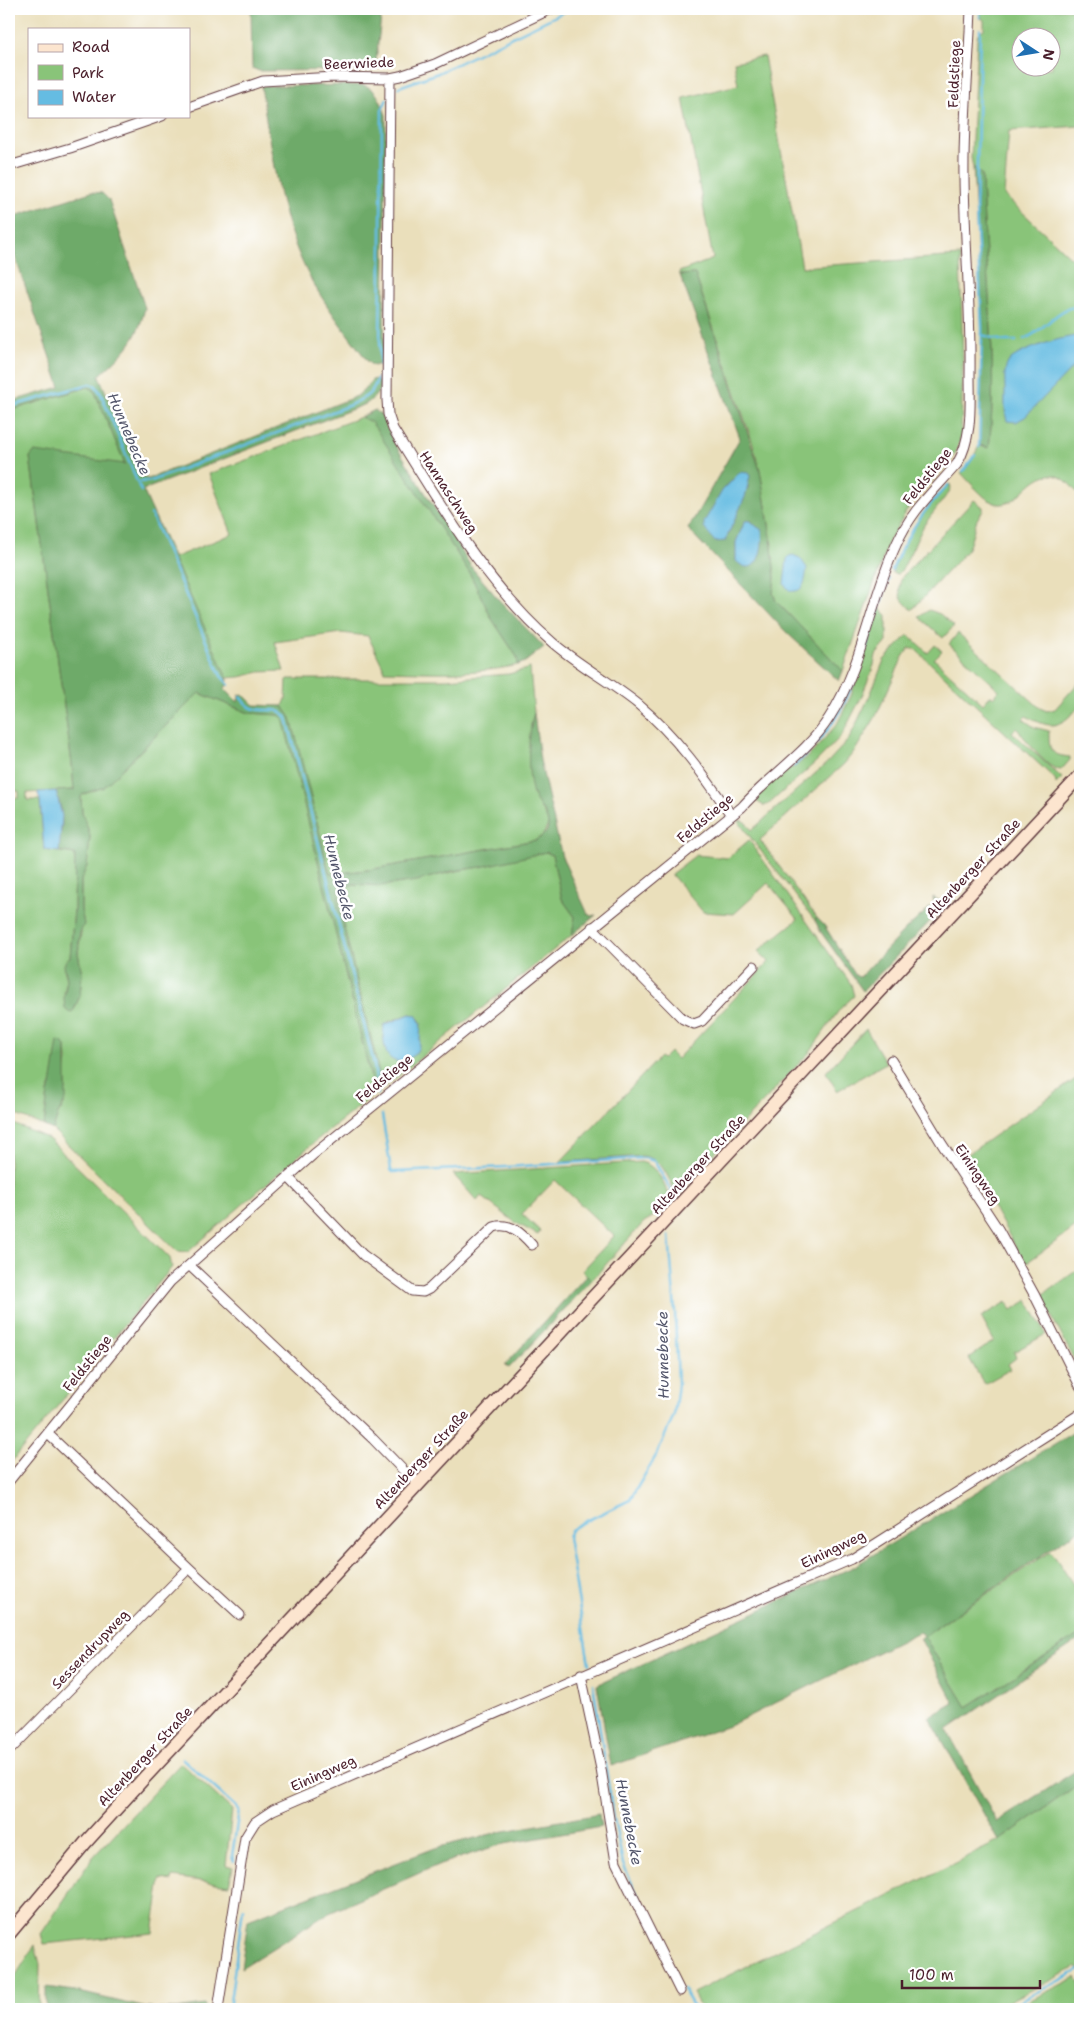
<svg xmlns="http://www.w3.org/2000/svg" width="1089" height="2018" viewBox="0 0 1089 2018" font-family="'Shantell Sans',sans-serif">
	<style>
		.green { fill: #89c479; stroke: #6a7252; fill-rule: evenodd }
		.forest { fill: #6eaa69; stroke: #5c644a; fill-rule: evenodd }
		.water { fill: #65bce2; stroke: #586e86 }
		.lines { fill: none; stroke-linecap: round; stroke-linejoin: round }
		.stream { stroke: #65bce2; stroke-width: 2.5 }
		.street-casing { stroke: #623c41; stroke-width: 11 }
		.secondary-casing { stroke: #623c41; stroke-width: 15 }
		.street { stroke: #fff; stroke-width: 9 }
		.secondary { stroke: #fce5cf; stroke-width: 12 }
		.labels { text-anchor: middle; stroke-width: 5; stroke-linejoin: round; paint-order: stroke }
		.street-label { font-size: 14px; fill: #4a1f2b; stroke: #fff }
		.water-label { font-size: 15px; font-style: italic; fill: #53566b; stroke: #fff }
	</style>
	<rect width="100%" height="100%" fill="#fff"/>
	<filter id="ink" filterUnits="userSpaceOnUse"><feTurbulence type="fractalNoise" baseFrequency=".02" numOctaves="2"/><feDisplacementMap in="SourceGraphic" scale="10" xChannelSelector="R" yChannelSelector="G"/><feConvolveMatrix kernelMatrix="1 2 1 2 8 2 1 2 1" color-interpolation-filters="sRGB"/></filter>
	<filter id="wash" filterUnits="userSpaceOnUse"><feTurbulence type="fractalNoise" baseFrequency=".0096" numOctaves="4" result="noise"/><feDisplacementMap in="SourceGraphic" scale="20" xChannelSelector="R" yChannelSelector="G"/><feGaussianBlur stdDeviation="1.12" result="paint"/><feColorMatrix in="noise" values="0 0 0 0 0 0 0 0 0 0 0 0 0 0 0 0 0 1.4 0 .05"/><feComposite in="paint" operator="in"/></filter>
	<g filter="url(#wash)">
		<rect width="100%" height="100%" fill="#eadfbb"/>
		<path class="green" d="M981,9H1080V126L1009,131L1004,195L1080,266V496C1075,490 1067,480 1060,477C1031,464 1019,515 992,502C983,498 969,481 961,473L970,463L979,446L989,448C999,358 984,266 982,175L973,167L971,158L977,38L978,33L984,29V20L981,18ZM1022,38H1052V68H1022Z
			M764,56L802,267L960,256L963,363L961,437L956,452L948,464L913,500L889,541L843,671L776,601L773,593L775,578L771,537L760,470L753,444L695,274L680,275L679,272L713,259L683,98L738,85L734,62Z
			M88,387L94,390L125,464L30,457L72,764L74,790L27,793V800H40L44,850L75,854L74,910L70,957L64,969L67,979L64,993L74,1010L80,995L82,974L78,953L83,919L81,911V880L87,866L90,837L89,832L82,813L81,795L104,787L199,693L249,713L279,715L283,718L375,1094L318,1139L188,1252L177,1251L53,1130L58,1114L64,1105L66,1086L65,1073L67,1060L66,1047L48,1092L44,1126L9,1112V798H19V791H9V411Z
			M361,417L372,422L469,572L492,619L517,657L518,665C475,675 429,672 385,671L368,636L341,633L275,642L284,671L260,672L240,677L227,678L173,558L232,534L209,474Z
			M950,484L951,488L949,492L924,525L903,568L898,574L892,573C903,539 924,508 950,484Z
			M974,500L983,507V511C972,522 975,536 967,550L912,610C899,598 898,596 901,578Z
			M880,608L887,615V642L876,655L874,665L861,698L842,735L817,761L769,804L764,806L756,801V797L788,768L795,767L814,751L837,724L851,696Z
			M929,610L940,614L954,626L943,638L919,617Z
			M958,633L1040,708L1047,711L1055,709L1080,681V706C1060,727 1054,731 1026,716L1023,719L1034,727L1049,731C1049,749 1049,755 1070,757V760L1061,770C1045,769 1027,739 1016,728L1012,732L1062,778L1056,784L1055,779L915,649L909,648L903,657L875,718L856,749L844,764L760,840L817,918L815,919L816,922L744,829L739,822L740,820L745,822L752,830L828,762L849,739L871,693L884,660L908,635L928,653L935,645L942,651L934,659L983,704L991,695L993,697L999,690L949,644Z
			M530,668L534,713L531,724L533,795L547,819L548,825L543,835L536,840L368,870L330,874L291,718L283,706L286,699L287,679H446L509,674Z
			M749,840L851,984L854,996L840,1009L809,1053L680,1190L656,1215L644,1222L592,1280L582,1271L614,1236L555,1180L522,1214L540,1231L538,1235L516,1223L481,1196L477,1201L453,1174L641,1162C656,1165 663,1181 668,1194L674,1189C666,1173 661,1158 642,1156L560,1162L660,1057L663,1059L670,1052L677,1059L769,962L758,951L798,919L768,883L734,914L703,912L671,874L696,855L728,858Z
			M546,852L552,855L562,899L575,917L572,935L381,1090L375,1054L339,907V891L346,886L354,884L380,886L401,883ZM410,1014L420,1020L421,1023L418,1048L399,1061C381,1056 383,1036 388,1022Z
			M866,1029L886,1063L837,1091L826,1072Z
			M1080,1076V1224L1025,1264L995,1210L961,1159Z
			M9,1122L45,1137L50,1140L170,1258L172,1267L9,1465Z
			M1080,1268V1371L1041,1296Z
			M1028,1300L1046,1334L1014,1352L1016,1358L1008,1364L1011,1369L984,1384L969,1358L994,1341L981,1317L1007,1302L1012,1310Z
			M1051,1551L1075,1587L1080,1589V1634L967,1707L924,1636Z
			M181,1763L232,1810L226,1865L233,1867L229,1885L173,1877L172,1881L161,1879L153,1933L44,1944L41,1934L93,1857Z
			M1080,1783V1972L1077,1967L994,2009H701L693,1993L999,1841Z
			M35,1945L40,1964L39,2009H9V1986Z
			M1076,1977L1080,1984V2009H1013Z"/>
		<path class="forest" d="M251,9H382L375,70L259,71L252,68Z
			M364,85C378,90 381,102 386,115L384,363L374,366L369,363C349,336 323,303 308,274C278,215 271,150 261,86Z
			M973,167L982,175C984,266 999,358 989,448L979,445L982,329Z
			M91,192L102,193L109,200L145,308C137,343 123,353 99,376L141,476L148,479L357,396L364,390L372,380L375,379L380,383C381,392 373,399 366,404L143,490L228,680L227,686L224,688L238,702L239,695L243,694L254,705L283,706L291,718L330,874L368,870L536,840C541,837 548,833 548,826C549,814 536,804 533,794C526,771 528,735 534,713L540,760L562,857L588,914L591,916L596,915L572,935L575,917L562,899L552,855L546,852L481,867L453,871L417,881L380,886L354,884L346,886L339,891V907L378,1069L381,1090L375,1094L283,718L279,715L249,713L199,693L104,787L83,794L81,797L82,813L89,832L90,837L87,866L81,880V910L84,924L80,933L78,953L82,974L80,995L74,1010L70,1013L65,1009L64,998L67,979L64,965L66,960L70,957L74,910L75,854L58,851L62,824L61,809L56,791L74,790L72,764L30,457L34,452L125,464L94,390L88,387L9,411V402L60,387L9,239V218Z
			M695,274L760,470L771,537L775,578L773,593L776,601L843,671L839,681L786,632L688,529L740,438L680,275ZM740,472H744L749,485L728,535L722,491ZM745,521H752L753,525L736,561V542Z
			M375,410L381,415L395,444L472,568L500,601L544,647L525,662L518,665L517,657L492,619L469,572L372,423L361,417Z
			M933,897L944,903L941,910L863,991L820,931L815,920L817,918L824,925L856,976L860,977L905,930L934,904Z
			M58,1041L62,1042L66,1047V1100L58,1114L53,1130L44,1126L48,1092L51,1086Z
			M587,1275L592,1280L509,1368L505,1365Z
			M1074,1432L1080,1434V1529L924,1636L967,1707L1080,1634V1639L947,1730L997,1822L1080,1768V1783L999,1841L929,1717L954,1703L920,1638L923,1635L919,1632L729,1726L611,1766L597,1685L853,1567Z
			M599,1814L601,1827L499,1845L440,1864L327,1914L241,1968L248,1920L435,1848L499,1832Z
			M46,1987L75,1991L147,2008L175,2009L205,2005V2009H46Z"/>
		<path class="water" d="M1076,336L1080,337V360L1025,417L1016,422L1007,421C1004,411 1005,401 1005,390C1005,380 1003,368 1010,360C1020,350 1062,337 1076,336Z
			M740,472L748,473L750,476L745,497L725,541L715,542L704,528V522L722,491Z
			M745,521C751,520 751,522 755,525C755,526 761,529 762,530C763,533 762,539 762,542C761,558 753,577 736,561V542Z
			M793,555L800,558L807,568C805,580 805,593 790,591L784,584L787,559L789,556Z
			M56,791L62,816L59,852L44,850L40,800L38,794V792Z
			M410,1014L416,1015L421,1023C420,1031 421,1044 417,1051C411,1060 398,1066 389,1057C383,1050 383,1033 384,1025Z"/>
		<g class="lines">
			<path class="stream" d="M980,18V9
				M399,87L438,73L570,9
				M982,335L1003,341H1016
				M1024,339C1043,333 1061,302 1080,308
				M380,365L382,110L387,99
				M9,407L90,384L96,386L101,394L141,491
				M979,447L982,328L976,210L980,29
				M963,471L975,455
				M138,482L151,481L350,405C364,398 373,395 377,379
				M151,514L221,676L229,685
				M892,570C905,537 923,510 948,485
				M861,661L889,579
				M240,697C244,701 247,706 252,708C264,713 280,705 287,718L374,1064L378,1094
				M794,766C828,733 843,714 858,669
				M382,1115L391,1170L393,1172L506,1167L644,1158L654,1161L673,1193
				M589,1664L568,1537L571,1530L580,1524L630,1500L657,1454L674,1415L678,1384L675,1311L669,1236
				M593,1684L613,1814L623,1864L638,1896
				M183,1759L239,1810L232,1856L234,1861
				M683,1989L695,2009
				M229,2009L243,1909
				M1004,2009L1080,1970"/>
		</g>
	</g>
	<g filter="url(#ink)">
		<g class="lines">
			<defs>
				<path id="street" d="M390,78L387,400L388,414L393,429C440,504 485,584 553,643C580,666 612,683 639,705C675,735 705,776 731,815
					M189,107L263,81L334,77L390,78L400,76L435,64L551,9
					M9,166L70,148L162,116
					M592,927L683,1019L694,1024L702,1021L754,966
					M891,1060L942,1144L998,1229L1035,1296L1080,1386
					M289,1178L363,1255L412,1291L423,1292L429,1289L494,1227C511,1222 522,1234 532,1245
					M189,1265L373,1439L403,1470L419,1483
					M48,1434L189,1568
					M9,1481L170,1282L314,1154L742,807C769,776 807,753 829,718C863,666 870,601 896,545C912,509 933,492 957,464C973,437 970,405 970,375C971,309 965,244 964,179C963,123 969,65 971,9
					M581,1675L601,1769L616,1862L680,1991
					M11,1749L189,1568L240,1615
					M218,2009L245,1838L255,1822L273,1810L852,1559L1080,1414"/>
				<path id="secondary" d="M9,1934L86,1842L145,1777L1080,776"/>
			</defs>
			<use href="#street" class="street-casing"/>
			<use href="#secondary" class="secondary-casing"/>
			<use href="#street" class="street"/>
			<use href="#secondary" class="secondary"/>
		</g>
	</g>
	<g class="labels">
		<g class="street-label">
			<text transform="translate(359 63) rotate(-2)" y="5">Beerwiede</text>
			<text transform="translate(954 74) rotate(-88)" y="5">Feldstiege</text>
			<text transform="translate(927 476) rotate(-51)" y="5">Feldstiege</text>
			<text transform="translate(449 492) rotate(57)" y="5">Hannaschweg</text>
			<text transform="translate(705 818) rotate(-40)" y="5">Feldstiege</text>
			<text transform="translate(973 868) rotate(-47)" y="5">Altenberger Straße</text>
			<text transform="translate(384 1078) rotate(-39)" y="5">Feldstiege</text>
			<text transform="translate(698 1164) rotate(-47)" y="5">Altenberger Straße</text>
			<text transform="translate(978 1174) rotate(56)" y="5">Einingweg</text>
			<text transform="translate(87 1363) rotate(-51)" y="5">Feldstiege</text>
			<text transform="translate(421 1459) rotate(-47)" y="5">Altenberger Straße</text>
			<text transform="translate(833 1549) rotate(-26)" y="5">Einingweg</text>
			<text transform="translate(90 1649) rotate(-46)" y="5">Sessendrupweg</text>
			<text transform="translate(145 1756) rotate(-47)" y="5">Altenberger Straße</text>
			<text transform="translate(323 1773) rotate(-24)" y="5">Einingweg</text>
		</g>
		<g class="water-label">
			<text transform="translate(129 434) rotate(67)" y="5">Hunnebecke</text>
			<text transform="translate(339 877) rotate(76)" y="5">Hunnebecke</text>
			<text transform="translate(663 1355) rotate(-91)" y="5">Hunnebecke</text>
			<text transform="translate(629 1822) rotate(79)" y="5">Hunnebecke</text>
		</g>
	</g>
	<rect width="1089" height="2018" fill="none" stroke="#fff" stroke-width="30"/>
	<rect x="28" y="28" width="162" height="90" fill="#ffffff" stroke="#b7a5aa"/>
	<rect x="38" y="44" width="25" height="8" fill="#fce5cf" stroke="#b7a5aa"/>
	<text x="72" y="52" font-size="15" fill="#4a1f2b">Road</text>
	<rect x="38" y="65" width="25" height="15" fill="#89c479" stroke="#b7a5aa"/>
	<text x="72" y="78" font-size="15" fill="#4a1f2b">Park</text>
	<rect x="38" y="90" width="25" height="15" fill="#65bce2" stroke="#b7a5aa"/>
	<text x="72" y="102" font-size="15" fill="#4a1f2b">Water</text>
	<g transform="translate(1036 52) rotate(102)"><circle r="24" fill="#ffffff" stroke="#b7a5aa"/>
	<path d="M0-4L9 19L0 12L-9 19Z" fill="#1f6fb2"/>
	<text y="-8" font-size="14" font-weight="bold" text-anchor="middle" fill="#4a1f2b">N</text>
	</g>
	<path d="M902 1980v8h138v-8" fill="none" stroke="#4a1f2b" stroke-width="2.5"/>
	<text x="909" y="1980" font-size="15" fill="#4a1f2b" stroke="#ffffff" stroke-width="4" paint-order="stroke">100 m</text>
</svg>
